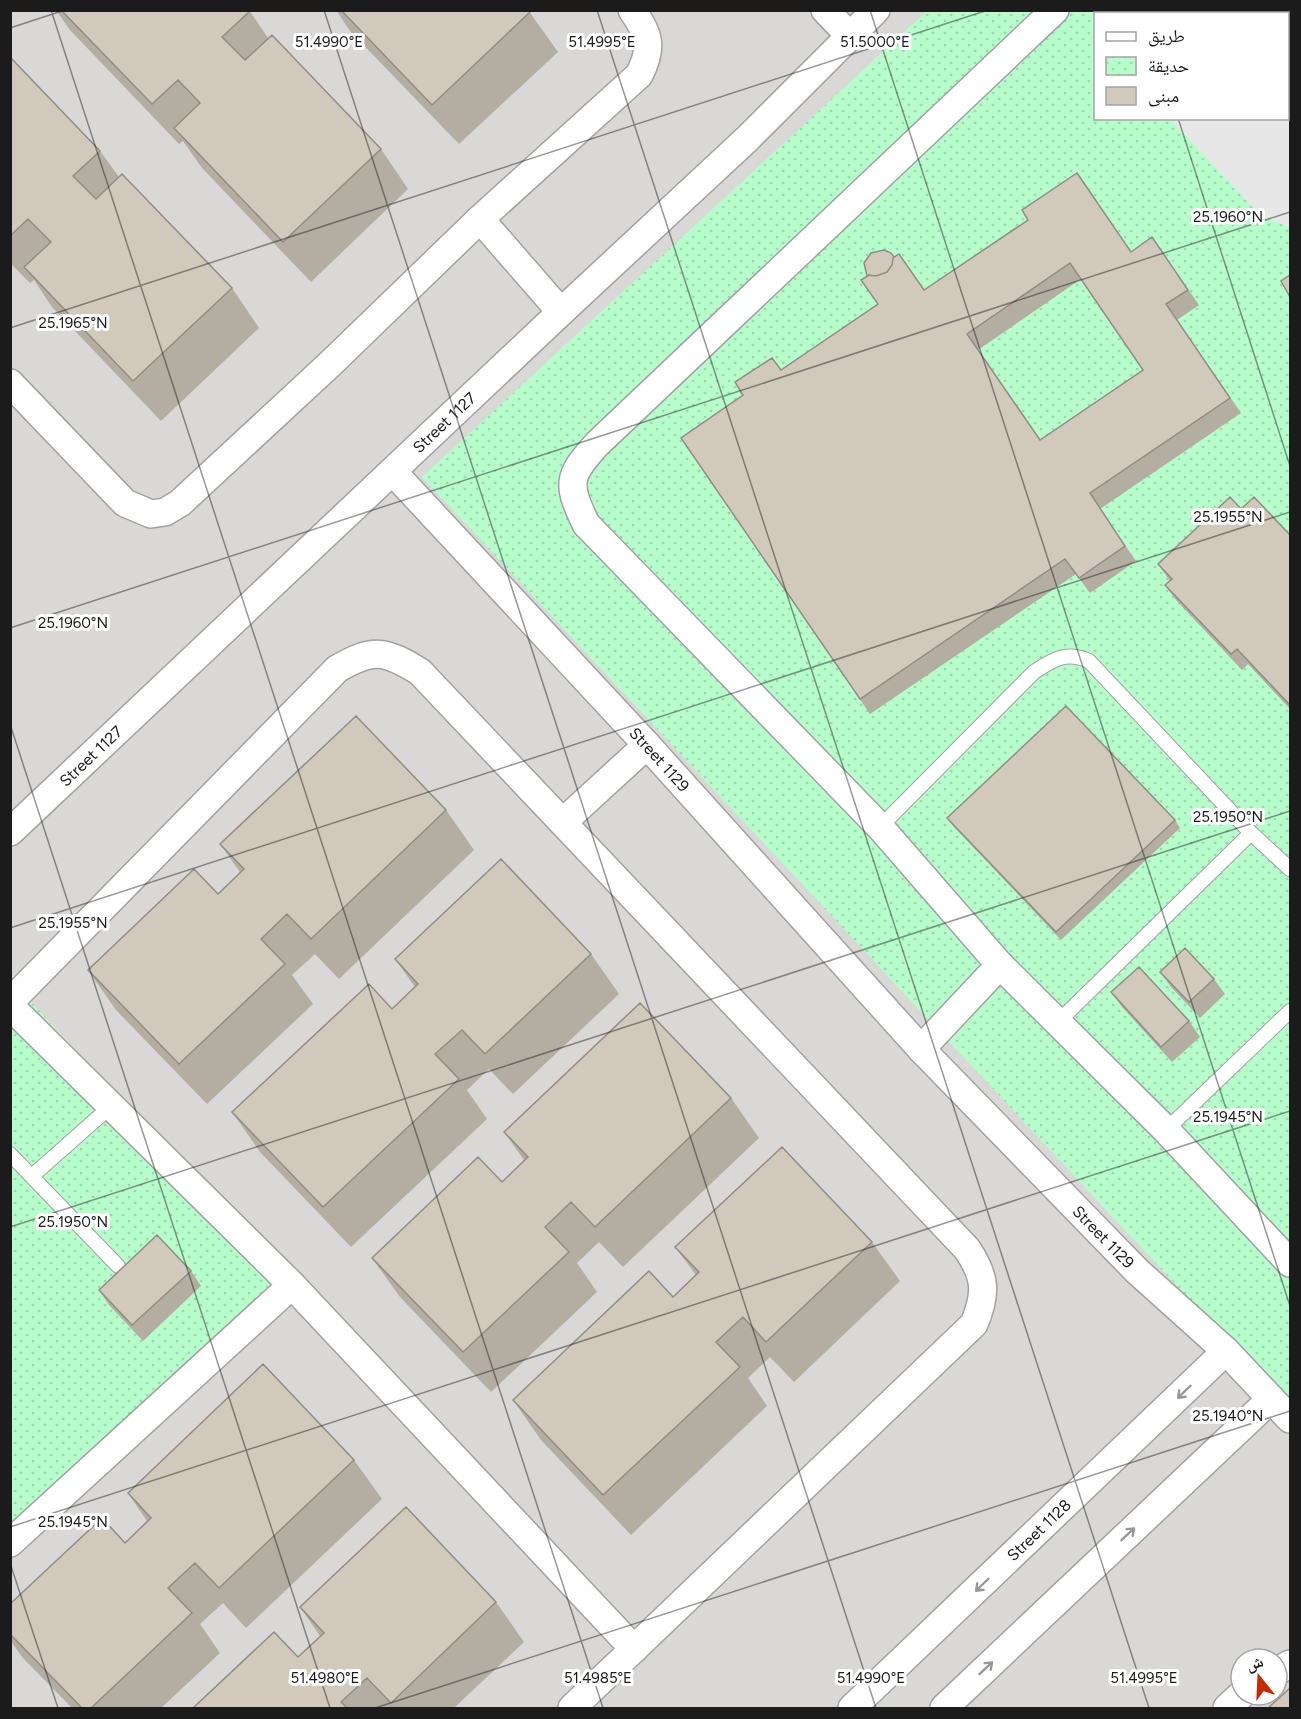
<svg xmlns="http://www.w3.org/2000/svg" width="1301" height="1719" viewBox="0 0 1301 1719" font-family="Figtree,'Noto Naskh Arabic',sans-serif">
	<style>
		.residential { fill: #d9d8d7; fill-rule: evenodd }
		.park { fill: url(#park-dots); fill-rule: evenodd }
		.parking { fill: #e7e7e7 }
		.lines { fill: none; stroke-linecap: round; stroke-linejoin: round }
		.lane-casing { stroke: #a2a2a2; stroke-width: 16 }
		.street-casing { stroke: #a2a2a2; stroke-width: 30 }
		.lane { stroke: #fff; stroke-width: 14 }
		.street { stroke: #fff; stroke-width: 27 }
		.wall { fill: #b3ada2; fill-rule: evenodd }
		.building { fill: #d0c9bc; stroke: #928d84; stroke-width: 1.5; fill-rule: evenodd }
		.oneway { stroke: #989898 }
		.ticks { fill: none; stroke: #1b1b1b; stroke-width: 1.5; stroke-opacity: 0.45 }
		.labels { text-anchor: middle; stroke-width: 6; stroke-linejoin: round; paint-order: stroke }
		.street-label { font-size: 16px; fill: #1b1b1b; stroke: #fff }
		.ticks-label { font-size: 15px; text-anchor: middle; fill: #1b1b1b; stroke: #fff; stroke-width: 6; stroke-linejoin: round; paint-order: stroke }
	</style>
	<defs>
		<pattern id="park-dots" width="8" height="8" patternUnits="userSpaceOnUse" patternTransform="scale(1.5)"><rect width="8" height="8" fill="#b6fdcb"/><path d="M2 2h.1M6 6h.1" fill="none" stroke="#9cd8ae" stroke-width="1.8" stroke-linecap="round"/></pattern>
	</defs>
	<rect width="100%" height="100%" fill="#edecdf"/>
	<path class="residential" d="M11,11H1290V1708H11ZM1096,14H1288V118H1096ZM1241,1659H1277V1695H1241Z"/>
	<path class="park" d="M927,11H1290V1407L422,477ZM1096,14H1288V118H1096Z
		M11,980L292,1285L11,1558Z"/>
	<path class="parking" d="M1133,11H1290V227L1261,216L1170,119L1288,118V14L1130,13Z"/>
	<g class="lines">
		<defs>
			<path id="lane" d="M880,827L1034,672C1054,659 1066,651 1089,661L1251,833L1290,869
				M1058,1022L1251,833
				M1166,1130L1290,1011
				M10,1154L118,1266
				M32,1176L110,1107"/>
			<g id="street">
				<path d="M825,10L850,36"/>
				<path d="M1055,10L597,444C567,477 567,484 586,524L880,827L1000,965L1166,1130L1290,1263"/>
				<path d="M480,219L561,312"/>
				<path d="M10,383L125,503L151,514L165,512L180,503L330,364L480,219L639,75C653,48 650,35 632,10"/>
				<path id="s1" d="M393,472L647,745L921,1049L1137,1271L1226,1351L1290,1419"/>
				<path d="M563,822L647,745"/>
				<path id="s2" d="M10,832L561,312L747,139L876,10"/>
				<path d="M10,1002L337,669C373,648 385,650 420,672L967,1249C986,1277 987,1293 974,1324L572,1708"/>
				<path d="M10,1006L292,1285L634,1649"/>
				<path d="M921,1049L1000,965"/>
				<path d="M10,1543L292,1285"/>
				<path d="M1277,1671L1290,1664"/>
				<path id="s3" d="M852,1708L1226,1351"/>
				<path d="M944,1708L1271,1399"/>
				<path d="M1227,1708L1241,1695"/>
			</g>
		</defs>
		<use href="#lane" class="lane-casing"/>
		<use href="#street" class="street-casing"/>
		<use href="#lane" class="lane"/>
		<use href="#street" class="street"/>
	</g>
	<path class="wall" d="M56,10H249L268,38L381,149L408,189L311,282L202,168L183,141L179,144L70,30Z
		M336,10H528L558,52L459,144L350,31Z
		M10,57L100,151L119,177L232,288L259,328L161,421L52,307L34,280L30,283L10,263Z
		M1131,252L1163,253L1199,305L1177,320L1241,413L1100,509L1136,561L1090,593L1076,574L870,714L681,438L878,304L925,290ZM1081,279L1143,370L1040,440L978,350Z
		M1241,509L1290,535V709L1248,664L1242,670L1176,600L1165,585L1170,581L1158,564Z
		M446,810L474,850L339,979L315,954L292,975L313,1004L207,1104L116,1010L88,970L218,894L240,872L220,844Z
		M947,818L1175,820L1180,828L1061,940L953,826Z
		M591,954L619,994L513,1094L489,1069L467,1090L487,1119L351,1247L260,1152L232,1112L392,1009L415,987L395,959Z
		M1160,972L1214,979L1225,994L1200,1018L1171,987Z
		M1111,992L1189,1021L1200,1037L1172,1062L1122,1007Z
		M731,1098L759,1138L623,1267L599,1242L577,1263L597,1292L491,1392L400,1297L372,1258L502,1182L524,1160L504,1132Z
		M872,1242L900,1281L794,1382L770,1357L748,1378L767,1406L631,1535L541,1440L513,1400L673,1297L696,1275L675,1247Z
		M191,1271L201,1286L143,1341L109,1305L99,1290Z
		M354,1460L382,1499L246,1628L223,1603L200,1624L220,1653L161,1708H72L23,1658L10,1640V1604L125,1543L147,1521L128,1493Z
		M496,1602L524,1642L454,1708H193L298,1657L320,1636L300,1607Z"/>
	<path class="building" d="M61,10H249L250,11L222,37L245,60L272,35L381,149L283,242L174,128L200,103L178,80L152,104Z
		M341,10H528L530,12L432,105Z
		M10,57L100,151L73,176L96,199L122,174L232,288L133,381L24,267L51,242L28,219L10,236Z
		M1077,173L1131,252L1152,237L1188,290L1166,304L1230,398L1090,493L1125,546L1079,578L1065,559L860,699L681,438L743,395L735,382L772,358L781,370L878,304L861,280L869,275L876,276L887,272L892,265L893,258L899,254L924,290L1028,220L1022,210ZM1070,263L1143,370L1040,440L967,334Z
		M884,250L891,253L894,257L893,258L892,265L887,272L876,276L869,275L867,276L864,263L871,253Z
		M1290,275V297L1281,281Z
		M1230,497L1241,509L1254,497L1290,535V705L1237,649L1231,654L1165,585L1172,579L1158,564Z
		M1066,706L1175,820L1056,932L947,818Z
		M356,716L446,810L311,939L287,914L261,939L285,964L179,1064L88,970L194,869L218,894L244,869L220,844Z
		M501,859L591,954L485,1054L462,1030L435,1054L459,1079L323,1207L232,1112L369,984L392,1009L418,984L395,959Z
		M1185,948L1214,979L1189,1002L1160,972Z
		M1139,967L1189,1021L1161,1047L1111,992Z
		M640,1003L731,1098L595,1227L571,1202L545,1227L569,1252L463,1352L372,1258L478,1157L502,1182L528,1157L504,1132Z
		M782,1147L872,1242L766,1342L743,1317L716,1342L740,1367L603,1495L513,1400L649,1271L673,1297L699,1272L675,1247Z
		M157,1235L191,1271L132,1325L99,1290Z
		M263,1364L354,1460L219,1588L195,1563L168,1588L192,1613L91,1708H82L10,1634V1604L102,1518L125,1543L151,1518L128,1493Z
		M406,1507L496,1602L391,1703L367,1678L341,1702L347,1708H193L274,1632L298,1657L324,1633L300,1607Z
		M1290,1688V1708H1268Z"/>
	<defs><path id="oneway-shaft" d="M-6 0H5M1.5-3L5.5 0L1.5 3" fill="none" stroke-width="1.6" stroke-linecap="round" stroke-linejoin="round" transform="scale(1.5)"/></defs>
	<g class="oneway">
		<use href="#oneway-shaft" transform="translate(1184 1392) rotate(136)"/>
		<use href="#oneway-shaft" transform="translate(1128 1534) rotate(-43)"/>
		<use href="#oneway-shaft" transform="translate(982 1585) rotate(136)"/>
		<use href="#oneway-shaft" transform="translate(986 1668) rotate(-43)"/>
	</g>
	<path class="ticks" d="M51,10L603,1708M324,10L876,1708M597,10L1149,1708M870,10L1290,1306M1142,10L1143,14M10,28L65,10M1178,118L1290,466M10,328L988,10M10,628L1290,212M10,724L330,1708M10,928L1290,512M10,1227L1290,811M10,1527L1290,1111M10,1563L58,1708M375,1708L1290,1411"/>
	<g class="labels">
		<g class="street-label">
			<text dy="6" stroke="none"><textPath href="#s2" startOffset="597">Street 1127</textPath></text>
			<text dy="6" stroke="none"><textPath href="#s2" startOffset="111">Street 1127</textPath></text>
			<text dy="6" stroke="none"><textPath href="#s1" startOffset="392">Street 1129</textPath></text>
			<text dy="6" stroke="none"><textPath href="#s1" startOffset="1044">Street 1129</textPath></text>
			<text dy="6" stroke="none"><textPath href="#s3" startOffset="258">Street 1128</textPath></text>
		</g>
	</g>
	<g class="ticks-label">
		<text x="329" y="47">51.4990°E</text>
		<text x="602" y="47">51.4995°E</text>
		<text x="875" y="47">51.5000°E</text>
		<text x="1228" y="222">25.1960°N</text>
		<text x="73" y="328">25.1965°N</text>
		<text x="1228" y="522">25.1955°N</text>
		<text x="73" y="628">25.1960°N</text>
		<text x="1228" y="822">25.1950°N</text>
		<text x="73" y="928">25.1955°N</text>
		<text x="1228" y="1122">25.1945°N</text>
		<text x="73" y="1227">25.1950°N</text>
		<text x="1228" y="1421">25.1940°N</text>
		<text x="73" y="1527">25.1945°N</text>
		<text x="325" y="1683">51.4980°E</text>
		<text x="598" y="1683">51.4985°E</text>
		<text x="871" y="1683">51.4990°E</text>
		<text x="1144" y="1683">51.4995°E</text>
	</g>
	<rect width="1301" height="1719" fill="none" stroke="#1b1b1b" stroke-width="24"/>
	<rect x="1094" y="12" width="195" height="108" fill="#ffffff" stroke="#a4a4a4" stroke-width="1.5"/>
	<rect x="1106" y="32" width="30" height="9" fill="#ffffff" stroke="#a4a4a4" stroke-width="1.5"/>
	<text x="1148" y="42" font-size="18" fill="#1b1b1b">طريق</text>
	<rect x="1106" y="57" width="30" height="18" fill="url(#park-dots)" stroke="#a4a4a4" stroke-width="1.5"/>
	<text x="1148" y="72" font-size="18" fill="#1b1b1b">حديقة</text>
	<rect x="1106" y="87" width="30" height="18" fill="#d0c9bc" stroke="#a4a4a4" stroke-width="1.5"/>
	<text x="1148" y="102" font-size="18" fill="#1b1b1b">مبنى</text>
	<g transform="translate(1259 1677) rotate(342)"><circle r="28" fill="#ffffff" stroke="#a4a4a4" stroke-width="1.5"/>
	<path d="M0-4.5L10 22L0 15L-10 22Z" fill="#c52b00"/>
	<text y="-9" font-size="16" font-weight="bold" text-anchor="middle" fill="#1b1b1b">ش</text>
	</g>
</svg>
